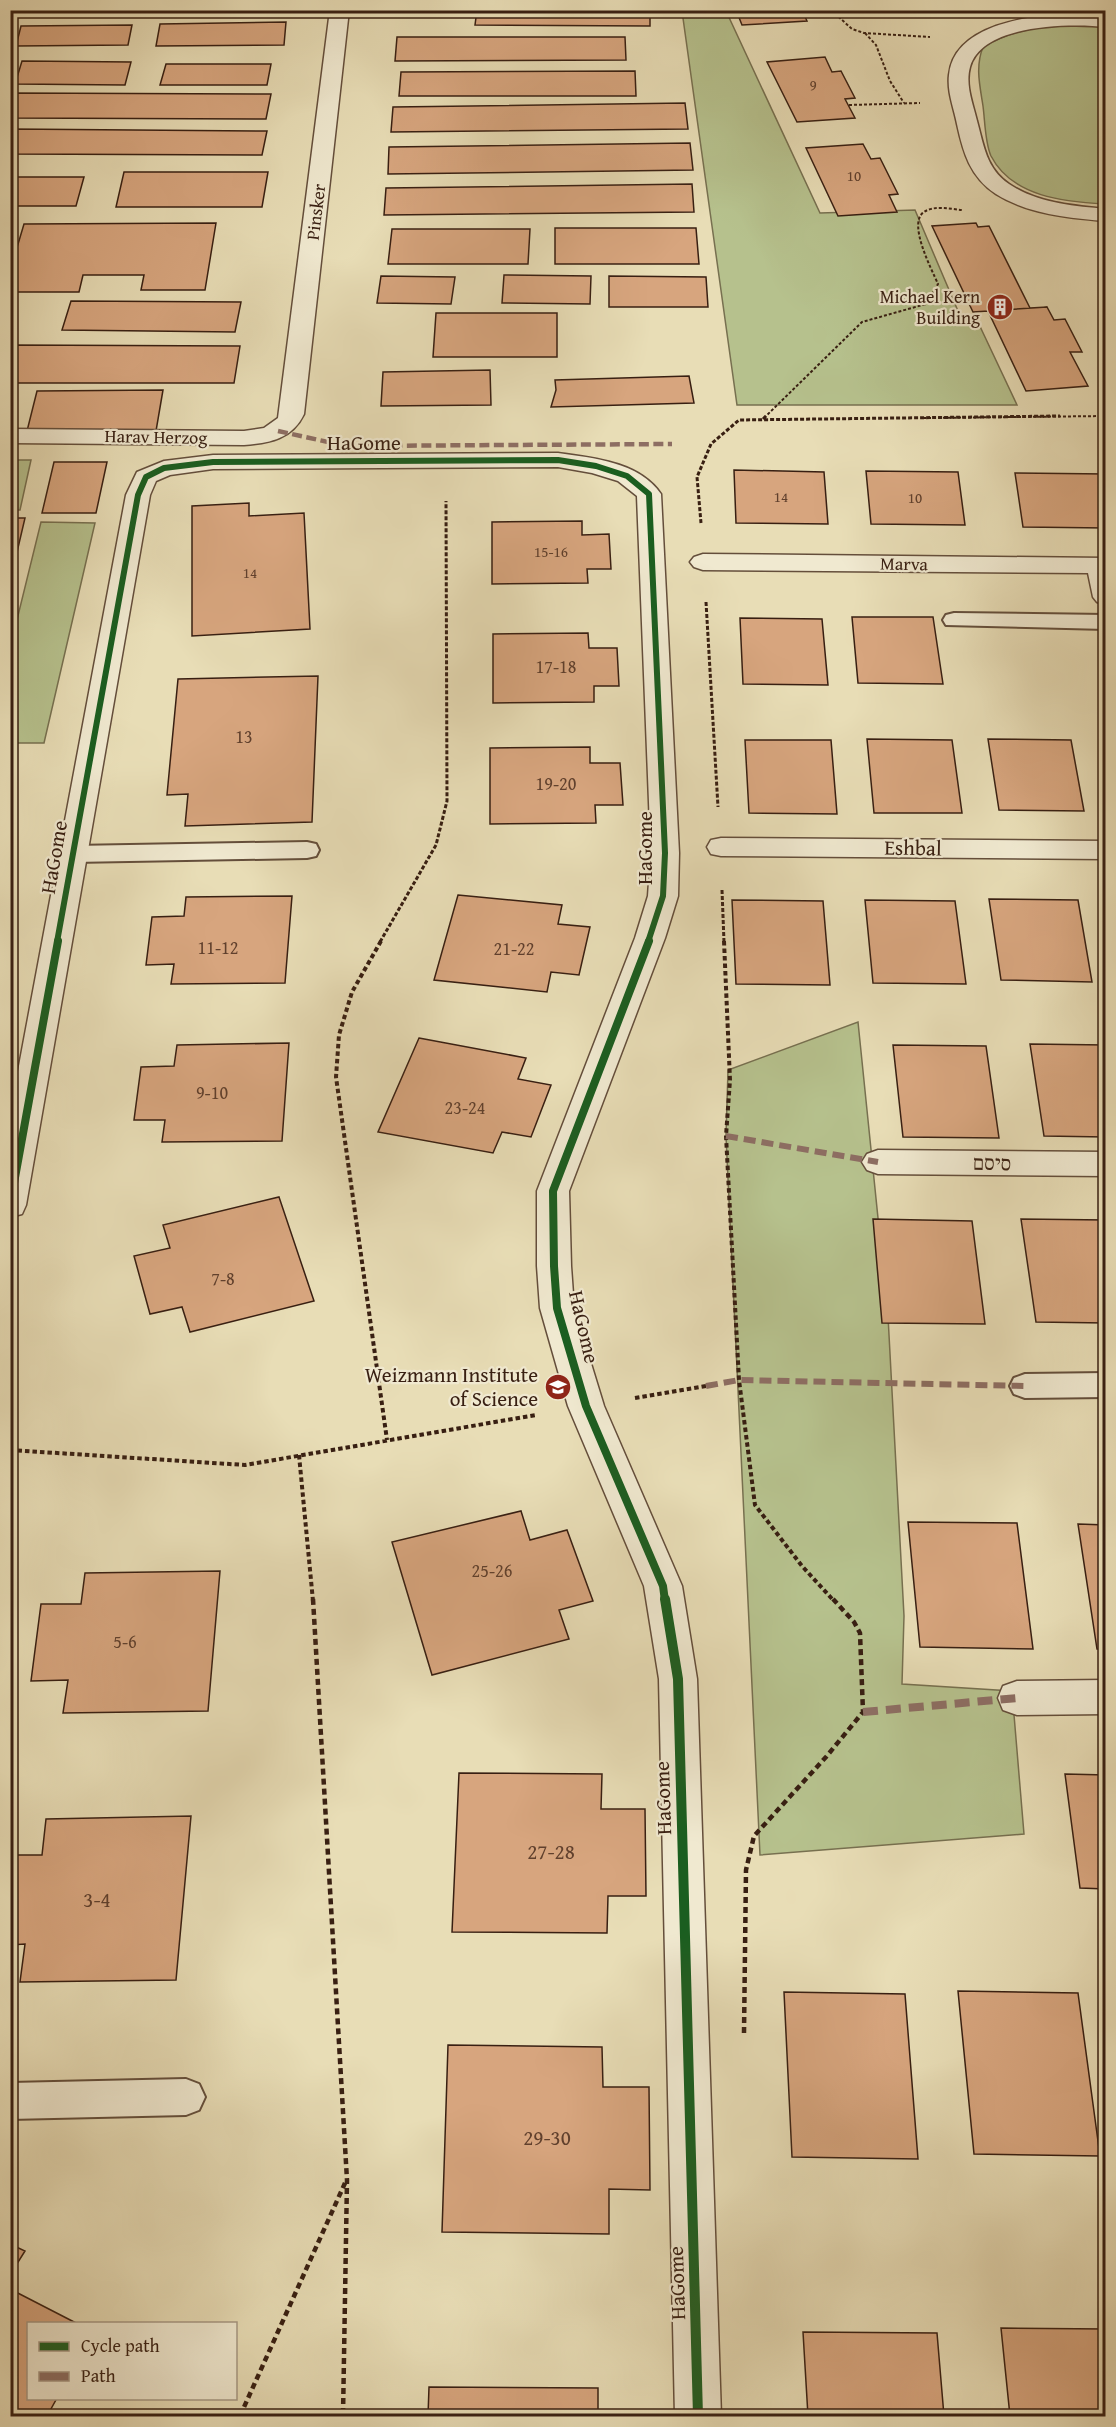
<svg xmlns="http://www.w3.org/2000/svg" width="1116" height="2427" viewBox="0 0 1116 2427" font-family="'Gentium Book Plus','Frank Ruhl Libre',serif">
	<style>
		.green { fill: #b6c18d; stroke: #777050; stroke-width: 1.5 }
		.building { fill: #d7a57e; stroke: #381f12; stroke-width: 1.5 }
		.lines { fill: none; stroke-linecap: round; stroke-linejoin: round }
		.lane-casing { stroke: #644e3b; stroke-width: 4 }
		.street-casing { stroke: #644e3b; stroke-width: 3 }
		.path-far3 { stroke: #381f12; stroke-width: 2; stroke-dasharray: 3 2; stroke-linecap: butt }
		.path-far2 { stroke: #381f12; stroke-width: 3; stroke-dasharray: 4 2; stroke-linecap: butt }
		.path-far1 { stroke: #381f12; stroke-width: 4; stroke-dasharray: 4.5 3; stroke-linecap: butt }
		.path { stroke: #381f12; stroke-width: 4.5; stroke-dasharray: 6 4; stroke-linecap: butt }
		.lane { fill: #f0e9d0; fill-rule: evenodd }
		.street { fill: #f0e9d0; fill-rule: evenodd }
		.quiet-far2 { stroke: #8d6e63; stroke-width: 4.5; stroke-dasharray: 10 4.5; stroke-linecap: butt }
		.quiet-far1 { stroke: #8d6e63; stroke-width: 6; stroke-dasharray: 12 6; stroke-linecap: butt }
		.quiet { stroke: #8d6e63; stroke-width: 8; stroke-dasharray: 15 8; stroke-linecap: butt }
		.cycleway-far2-casing { stroke: #f0e9d0; stroke-width: 9 }
		.cycleway-far1-casing { stroke: #f0e9d0; stroke-width: 11 }
		.cycleway-casing { stroke: #f0e9d0; stroke-width: 14 }
		.cycleway-far2 { stroke: #1b5e20; stroke-width: 6 }
		.cycleway-far1 { stroke: #1b5e20; stroke-width: 8 }
		.cycleway { stroke: #1b5e20; stroke-width: 10 }
		.labels { text-anchor: middle; stroke-width: 4.5; stroke-linejoin: round; paint-order: stroke }
		.far-number-label { font-size: 15px; fill: #60402d }
		.far-street-label { font-size: 18px; fill: #381f12; stroke: #f0e9d0 }
		.far-poi-label { font-size: 18px; fill: #381f12; stroke: #f0e9d0; text-anchor: end }
		.number-label { font-size: 18px; fill: #60402d }
		.street-label { font-size: 21px; fill: #381f12; stroke: #f0e9d0 }
		.poi-label { font-size: 21px; fill: #381f12; stroke: #f0e9d0; text-anchor: end }
		.near-number-label { font-size: 21px; fill: #60402d }
	</style>
	<rect width="100%" height="100%" fill="#e8ddb6"/>
	<filter id="stains"><feTurbulence type="fractalNoise" baseFrequency=".00333" numOctaves="4"/><feColorMatrix values="0 0 0 0 .2 0 0 0 0 .09 0 0 0 0 .02 0 0 0 .5 -.17"/></filter>
	<radialGradient id="worn" r=".72"><stop offset=".6" stop-color="#630" stop-opacity="0"/><stop offset="1" stop-color="#630" stop-opacity=".3"/></radialGradient>
	<path class="green" d="M682,11H726L820,213L915,210L961,318H976L1017,405H737Z
		M1085,24L1105,25V204C1065,202 1012,197 991,156C985,143 985,121 983,106C980,86 975,67 983,47C1018,27 1045,26 1085,24Z
		M10,460H31L20,510H11Z
		M41,522L95,523L44,743H11V644Z
		M858,1022L888,1316L904,1616L902,1684L1012,1691L1024,1834L760,1855L726,1136L728,1070Z"/>
	<path class="building" d="M477,10H650V26L475,25Z
		M736,10H802L807,21L742,25Z
		M286,22L284,45L156,46L160,24Z
		M132,25L128,45L16,46L21,26Z
		M397,37H625L626,60L395,61Z
		M825,57L832,72L841,71L855,98L845,99L855,118L797,122L767,62Z
		M22,61L131,62L125,85L15,84Z
		M166,64H271L267,85H160Z
		M635,71L636,96H399L401,72Z
		M10,93L271,94L266,119L10,118Z
		M685,103L688,129L391,132L393,107Z
		M10,129L267,131L262,155L10,154Z
		M690,143L693,170L388,174L389,147Z
		M863,144L871,159L880,158L898,194L889,195L897,212L838,216L806,148Z
		M124,172H268L262,207H116Z
		M10,177H84L76,206H10Z
		M692,184L694,212L384,215L386,188Z
		M216,223L205,290H141L144,275H83L79,292H10V271L24,224Z
		M976,223L978,227L989,226L1030,308L1047,307L1054,320L1065,319L1082,352H1070L1088,386L1026,391L988,311L973,312L932,226Z
		M555,228H696L699,264H555Z
		M392,229H530L528,264H388Z
		M504,275L591,276L590,304L502,303Z
		M381,276L455,277L451,304L377,303Z
		M609,276L706,277L708,307H609Z
		M71,301L241,302L235,332L62,330Z
		M1047,307L1054,320L1065,319L1082,352H1070L1088,386L1026,391L988,311Z
		M436,313H557V357H433Z
		M10,345L240,346L234,383H10Z
		M490,370L491,405L381,406L383,372Z
		M689,376L694,403L551,407L556,390L555,380Z
		M163,390L156,431H27L37,391Z
		M54,462H107L96,513H42Z
		M734,470L824,472L828,524L736,523Z
		M866,471L958,472L965,525L871,524Z
		M1015,473L1106,474V528L1023,527Z
		M249,503V516L304,513L310,629L192,636V506Z
		M10,518H25L10,582Z
		M582,521V535L609,534L611,569H587L588,583L492,584V522Z
		M852,617H933L943,684L858,683Z
		M740,618L822,619L828,685L743,684Z
		M588,633L589,648H617L619,686H594V702L493,703V634Z
		M318,676L312,822L185,826L188,794L167,795L178,679Z
		M867,739L952,740L962,813H874Z
		M988,739L1071,740L1084,811L999,810Z
		M745,740H831L837,814L749,813Z
		M590,747V763H620L623,805H595L596,823L490,824V748Z
		M458,895L562,905L558,924L590,927L579,975L551,972L547,992L434,980Z
		M292,896L285,983L171,984L174,964L146,965L152,917L184,916L186,897Z
		M989,899L1078,900L1092,982L1001,980Z
		M732,900L823,901L830,985L736,984Z
		M865,900L955,901L966,984L873,983Z
		M419,1038L526,1058L518,1079L551,1085L531,1137L502,1132L493,1153L378,1132Z
		M289,1043L282,1141L162,1142L165,1120H134L141,1067L174,1066L177,1045Z
		M1030,1044L1106,1045V1137L1044,1136Z
		M893,1045L986,1046L999,1138L903,1137Z
		M279,1197L314,1301L190,1332L182,1307L150,1314L134,1256L170,1248L163,1225Z
		M873,1219L972,1221L985,1324L882,1323Z
		M1021,1219L1106,1220V1323L1036,1322Z
		M521,1511L530,1540L567,1530L593,1601L559,1610L569,1639L432,1675L392,1542Z
		M908,1522L1017,1523L1033,1649L920,1647Z
		M1078,1524L1106,1525V1649H1097Z
		M220,1571L208,1711L63,1713L68,1680L31,1681L41,1604H81L85,1573Z
		M459,1773L602,1774L601,1809H645L646,1896H608L607,1933L452,1932Z
		M1065,1774L1106,1775V1889L1080,1888Z
		M191,1816L176,1980L20,1982L25,1944L10,1945V1855H42L46,1819Z
		M958,1991L1078,1993L1100,2156L974,2154Z
		M784,1992L905,1994L918,2159L792,2157Z
		M448,2045L602,2047L603,2087H649L650,2190L609,2189V2234L442,2232Z
		M10,2244L25,2251L10,2275Z
		M10,2289L78,2324H28V2398H57L47,2416H10Z
		M1001,2328L1106,2329V2416H1010Z
		M803,2332L937,2333L944,2416H808Z
		M429,2387L598,2388V2416H428Z"/>
	<g class="lines">
		<defs>
			<path id="lane" d="M954,613L1106,615V629L946,625L943,620L946,615Z
				M307,842L316,844L319,850L316,856L307,858L73,862L64,860L61,854L64,848L73,846Z
				M1106,1373V1397L1025,1398L1014,1394L1010,1386L1014,1378L1025,1374Z
				M186,2079L199,2084L205,2097L199,2110L186,2115L10,2119V2083Z"/>
			<path id="street" d="M330,10H349L304,414C292,439 270,443 244,445L10,443V429L244,431L264,428L278,418Z
				M1069,13L1106,15V27C1070,23 982,24 970,67C965,85 973,104 977,121C984,146 986,168 1009,184C1037,203 1073,206 1106,209V221C1068,218 1028,214 996,194C970,177 963,152 957,124C954,108 947,92 949,75C954,24 1030,16 1069,13Z
				M558,453C594,458 639,462 661,494L679,853L678,896L665,938L569,1191L571,1266L574,1308L604,1406L682,1586L697,1679L721,2416H675L659,1679L644,1586L568,1406L540,1308L537,1266V1191L635,938L648,896L651,853L637,496L618,481L592,473L558,467L213,469L170,475L156,481L150,495L26,1205L22,1214L10,1217V1114L126,495L137,472L164,461L213,455Z
				M703,554L1106,558V605L1097,602L1093,597L1088,573L703,570L694,567L690,562L694,557Z
				M721,838L1106,841V859L721,856L711,854L707,847L711,840Z
				M878,1150L1106,1152V1176L878,1174L867,1170L862,1162L867,1154Z
				M1106,1680V1714L1017,1715L1003,1710L998,1698L1003,1686L1017,1681Z"/>
		</defs>
		<use href="#lane" class="lane-casing"/>
		<use href="#street" class="street-casing"/>
		<path class="path-far3" d="M831,10L852,29L864,33L930,37
			M865,33L876,45L890,81L904,103
			M849,105L920,103
			M764,418L862,322L926,304L938,284C932,270 907,223 924,212C934,205 950,209 962,210
			M923,418L1106,416"/>
		<path class="path-far2" d="M763,419L766,416
			M701,523L697,477L711,444L739,420L1060,416
			M706,602L718,807
			M722,890L724,942
			M380,942L436,845L447,801L446,501"/>
		<path class="path-far1" d="M381,941L352,992L339,1035L336,1077L387,1440
			M724,941L730,1080L726,1136L739,1380L755,1505L802,1566L834,1601
			M635,1398L706,1386
			M10,1450L245,1465L536,1415
			M299,1455L313,1601"/>
		<path class="path" d="M313,1599L347,2180L343,2416
			M744,2033L746,1870L754,1836L826,1757L863,1712L860,1633L854,1622L833,1599
			M240,2416L345,2183"/>
		<use href="#lane" class="lane"/>
		<use href="#street" class="street"/>
		<path class="quiet-far2" d="M278,431L346,446L672,444"/>
		<path class="quiet-far1" d="M726,1136L878,1162
			M706,1386L739,1380L1025,1386"/>
		<path class="quiet" d="M863,1712L1017,1698"/>
		<defs>
			<path id="cycleway-far2" d="M57,942L138,495L146,477L164,468L213,462L558,460L596,466L627,476L649,494L665,853L663,896L648,942"/>
			<path id="cycleway-far1" d="M649,941L553,1191L554,1266L557,1308L586,1406L663,1586L665,1601
				M10,1205L58,941"/>
			<path id="cycleway" d="M665,1599L678,1679L698,2416"/>
		</defs>
		<use href="#cycleway-far2" class="cycleway-far2-casing"/>
		<use href="#cycleway-far1" class="cycleway-far1-casing"/>
		<use href="#cycleway" class="cycleway-casing"/>
		<use href="#cycleway-far2" class="cycleway-far2"/>
		<use href="#cycleway-far1" class="cycleway-far1"/>
		<use href="#cycleway" class="cycleway"/>
	</g>
	<defs>
		<symbol id="building-disc" viewBox="-11 -11 22 22"><circle r="9.5" fill="#8f2418" stroke="#f0e9d0"/><path d="M-4-6H4V6H1V3H-1V6H-4ZM-2.5-4.3h1.7v1.8h-1.7ZM.8-4.3h1.7v1.8H.8ZM-2.5-1h1.7V.8h-1.7ZM.8-1h1.7V.8H.8Z" fill="#fff"/></symbol>
		<symbol id="university-disc" viewBox="-11 -11 22 22"><circle r="9.5" fill="#8f2418" stroke="#f0e9d0"/><path d="M0-5L7-2L0 1L-7-2ZM-4 1L0 2.5L4 1V4Q0 6-4 4Z" fill="#fff"/></symbol>
	</defs>
	<g fill-rule="evenodd">
		<use href="#building-disc" x="985" y="292" width="30" height="30"/>
		<use href="#university-disc" x="543" y="1372" width="30" height="30"/>
	</g>
	<g class="labels">
		<g class="far-number-label">
			<text x="813" y="90">9</text>
			<text x="854" y="181">10</text>
			<text x="781" y="502">14</text>
			<text x="915" y="503">10</text>
			<text x="551" y="557">15-16</text>
			<text x="250" y="578">14</text>
		</g>
		<g class="far-street-label">
			<text transform="translate(316 212) rotate(-83)" y="6">Pinsker</text>
			<text transform="translate(156 437) rotate(1)" y="6">Harav Herzog</text>
			<text transform="translate(904 564) rotate(1)" y="6">Marva</text>
		</g>
		<g class="far-poi-label">
			<text x="980" y="303">Michael Kern<tspan x="980" dy="21">Building</tspan></text>
		</g>
		<g class="number-label">
			<text x="556" y="673">17-18</text>
			<text x="244" y="743">13</text>
			<text x="556" y="790">19-20</text>
			<text x="218" y="954">11-12</text>
			<text x="514" y="955">21-22</text>
			<text x="212" y="1099">9-10</text>
			<text x="465" y="1114">23-24</text>
			<text x="223" y="1285">7-8</text>
			<text x="492" y="1577">25-26</text>
			<text x="125" y="1648">5-6</text>
		</g>
		<g class="street-label">
			<text x="364" y="450">HaGome</text>
			<text transform="translate(645 848) rotate(-90)" y="7">HaGome</text>
			<text transform="translate(913 848) rotate(1)" y="7">Eshbal</text>
			<text transform="translate(54 857) rotate(-80)" y="7">HaGome</text>
			<text transform="translate(992 1163) rotate(1)" y="7">סיסם</text>
			<text transform="translate(584 1327) rotate(77)" y="7">HaGome</text>
			<text transform="translate(663 1798) rotate(-92)" y="7">HaGome</text>
			<text transform="translate(677 2283) rotate(-92)" y="7">HaGome</text>
		</g>
		<g class="poi-label">
			<text x="538" y="1382">Weizmann Institute<tspan x="538" dy="24">of Science</tspan></text>
		</g>
		<g class="near-number-label">
			<text x="551" y="1859">27-28</text>
			<text x="97" y="1907">3-4</text>
			<text x="547" y="2145">29-30</text>
		</g>
	</g>
	<rect width="1116" height="2427" fill="none" stroke="#e8ddb6" stroke-width="36"/>
	<rect x="12" y="12" width="1092" height="2403" fill="none" stroke="#381f12" stroke-width="3"/>
	<rect x="18" y="18" width="1080" height="2391" fill="none" stroke="#381f12" stroke-width="1.5"/>
	<rect x="27" y="2322" width="210" height="78" fill="#f0e9d0" stroke="#a69884" stroke-width="1.5"/>
	<rect x="39" y="2342" width="30" height="9" fill="#1b5e20" stroke="#a69884" stroke-width="1.5"/>
	<text x="81" y="2352" font-size="18" fill="#381f12">Cycle path</text>
	<rect x="39" y="2372" width="30" height="9" fill="#8d6e63" stroke="#a69884" stroke-width="1.5"/>
	<text x="81" y="2382" font-size="18" fill="#381f12">Path</text>
	<rect width="100%" height="100%" filter="url(#stains)"/>
	<rect width="100%" height="100%" fill="url(#worn)"/>
</svg>
